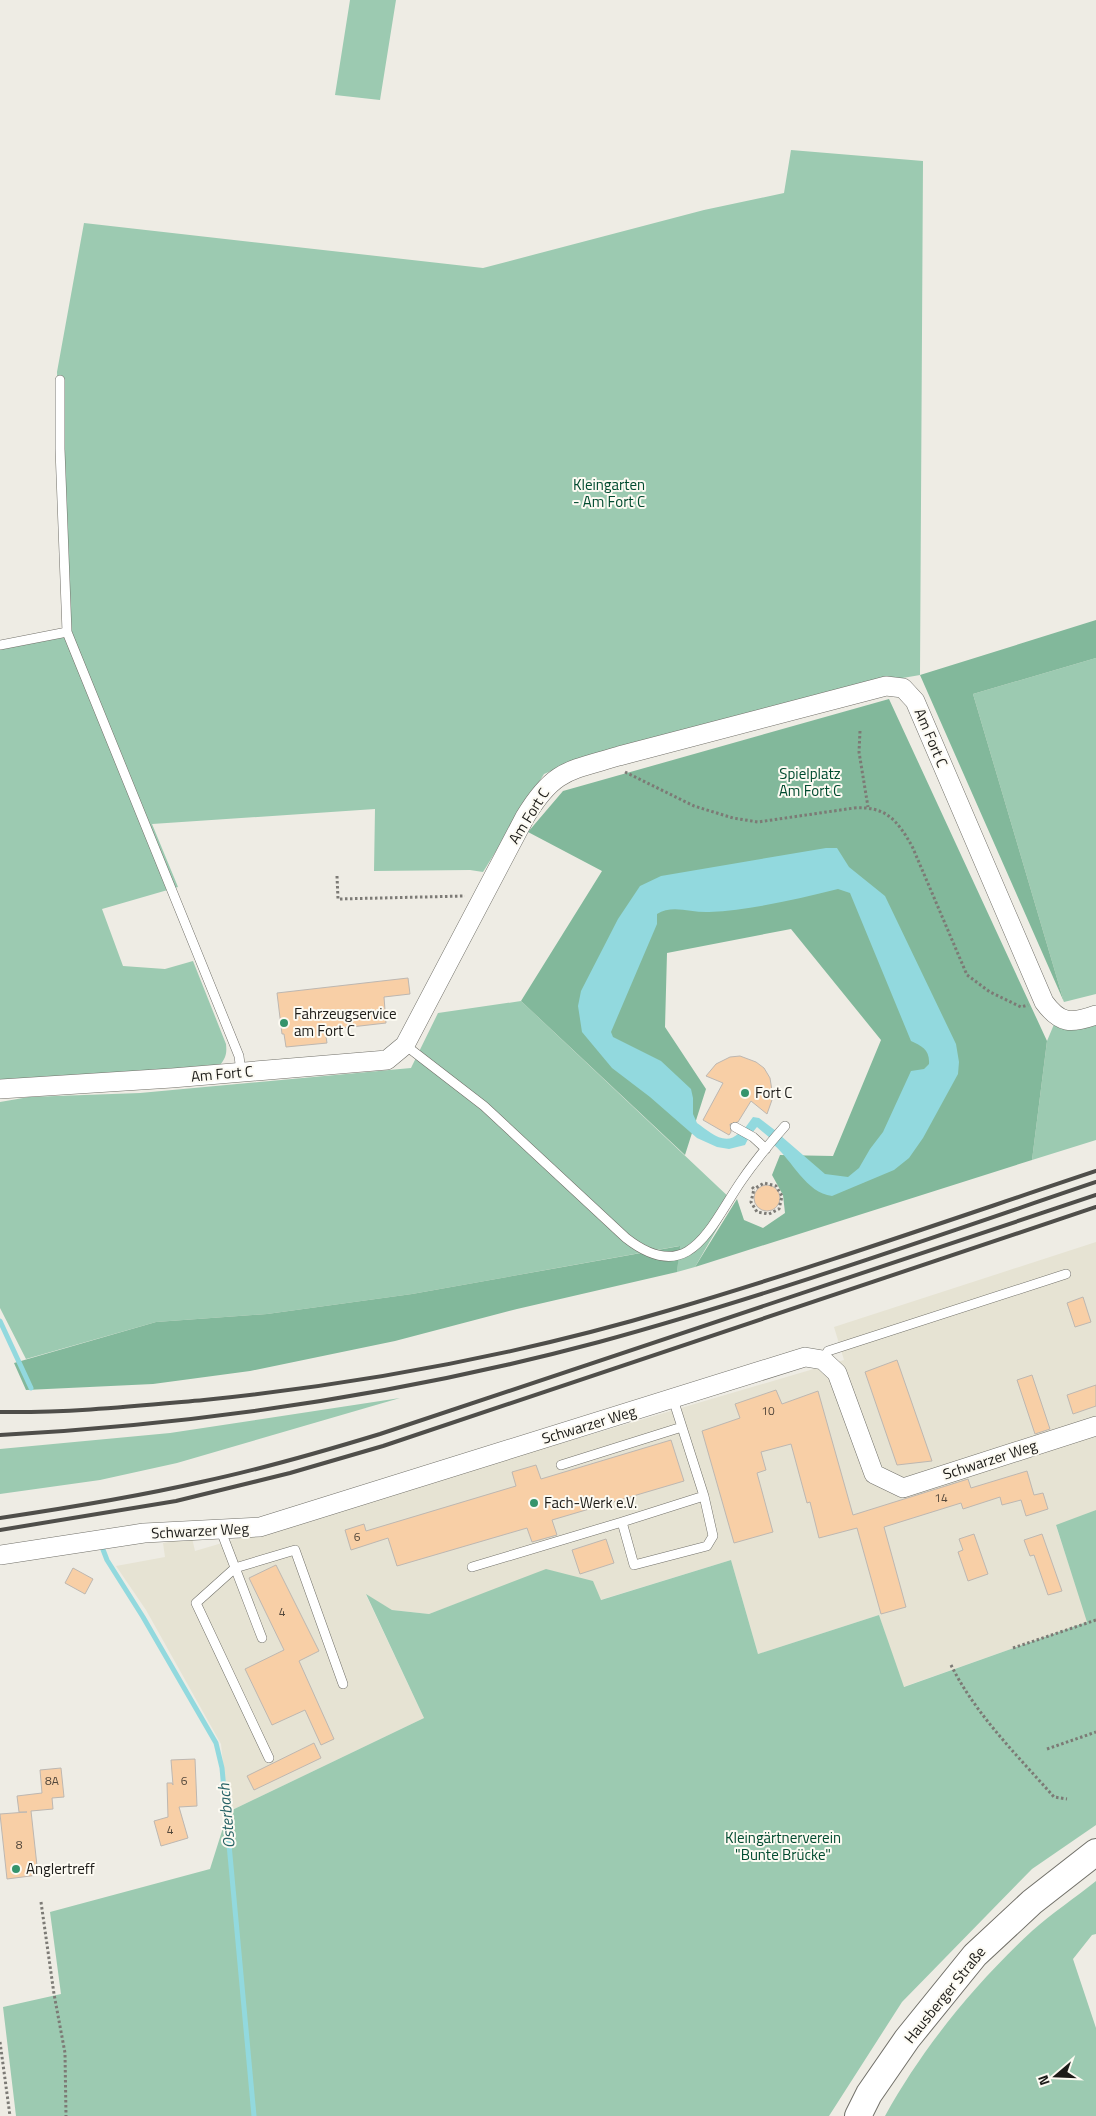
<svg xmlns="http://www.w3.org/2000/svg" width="1096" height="2116" viewBox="0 0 1096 2116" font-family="'Titillium Web',sans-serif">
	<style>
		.built { fill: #e6e3d3 }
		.green { fill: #9ccab1 }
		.forest { fill: #82b89b }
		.water { fill: #92d9de }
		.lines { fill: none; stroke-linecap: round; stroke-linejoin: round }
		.stream { stroke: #92d9de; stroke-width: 5 }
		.building { fill: #f8cfa6; stroke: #bdb7b1 }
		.service-casing { stroke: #717069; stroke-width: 10 }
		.minor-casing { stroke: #717069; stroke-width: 20 }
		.secondary-casing { stroke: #717069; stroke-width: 28 }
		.path { stroke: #7c7a75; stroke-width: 3; stroke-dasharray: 2.5 2.5; stroke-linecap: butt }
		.service { stroke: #fff; stroke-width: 9 }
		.minor { stroke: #fff; stroke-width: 19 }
		.secondary { stroke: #fff; stroke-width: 26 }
		.rail { stroke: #4f4e4a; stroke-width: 4 }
		.poi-dot { fill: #35946c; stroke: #fcfaf2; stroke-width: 2 }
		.labels { text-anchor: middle; stroke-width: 4; stroke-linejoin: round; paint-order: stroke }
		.number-label { font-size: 12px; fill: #53483c }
		.park-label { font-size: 15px; fill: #004a2f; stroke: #fcfaf2 }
		.street-label { font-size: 15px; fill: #1c1b18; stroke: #fcfaf2 }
		.poi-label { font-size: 15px; fill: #1c1b18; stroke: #fcfaf2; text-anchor: start }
		.water-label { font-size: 16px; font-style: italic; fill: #276265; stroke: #fcfaf2 }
	</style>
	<rect width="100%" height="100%" fill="#eeece4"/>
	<path class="built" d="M1096,1242V1510L1056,1526L1088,1622L903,1687L879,1615L758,1654L731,1560L600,1600L546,1570L429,1614L392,1610L366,1595L424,1718L228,1812L221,1744L146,1610L116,1566L165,1557L163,1543L192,1538L195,1551L844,1360L834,1327Z"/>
	<path class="green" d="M350,0H396L380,100L335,95Z
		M791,150L923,161L920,675L851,687L577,760L544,774L483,872L470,870L374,871L375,809L152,824L178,887L102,909L123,966L165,969L193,961L226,1044C227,1053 226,1058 220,1065L0,1081V645L67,631L57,372L84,223L483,268L704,210L784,193Z
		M1096,658V994L1064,1002L973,694Z
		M521,1001L733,1201L695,1267L677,1272L679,1246L412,1294L267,1314L156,1322L26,1359L0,1308V1102L29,1097L140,1093L411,1068L438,1013Z
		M1096,1018V1140L1032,1160L1047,1041L1055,1022Z
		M400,1398L177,1463L100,1480L0,1494V1449L170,1433Z
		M1096,1510V1825L1032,1869L902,2002L829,2116H16L3,2007L61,1994L50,1912L210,1869L228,1812L424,1718L366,1594L392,1610L429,1614L546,1569L593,1581L601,1600L731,1560L758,1654L879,1615L904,1687L1087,1622L1056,1525Z
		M1096,1881V1934L1092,1935L1073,1959L1096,2028V2116H885C923,2047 975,1984 1032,1931C1052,1913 1075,1898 1096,1881Z"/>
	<path class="forest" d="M1096,620V658L973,694L1064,1002L920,675Z
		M889,699L1047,1041L1032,1160L695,1267L737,1199L744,1220L763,1228L785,1213L783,1195L772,1175L780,1155L833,1156L881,1040L791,929L667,953L665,1027L706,1089L685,1155L521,1001L602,871L528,832L563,791Z
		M680,1246L677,1272L517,1309L395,1341L250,1371L153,1384L26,1390L14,1363L156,1322L267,1314L412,1294Z"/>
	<path class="water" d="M826,848H837L849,867L885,896L956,1044L959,1062L958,1074L923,1138L909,1158L894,1170L832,1196C806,1193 792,1160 774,1145L781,1136L825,1174L848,1177L859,1168L870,1149L883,1132L911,1071L924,1069L929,1064C930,1050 922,1046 911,1041L850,893L838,889C797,899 752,910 709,912C692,913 672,904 657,914V924L611,1032L613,1037L661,1061L691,1089L693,1098V1114L697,1123C710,1132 725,1147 739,1133L748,1139L745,1145L729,1149L717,1147L697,1138L650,1097L612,1068L582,1032L578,1006L581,991L618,919L640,886L661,876Z
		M753,1117L759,1118L776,1131L770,1138L757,1127L752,1133L745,1128Z"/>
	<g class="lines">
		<path class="stream" d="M0,1321L31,1388
			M102,1547L107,1560L143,1617L216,1743L222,1768L254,2116"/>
	</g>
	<path class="building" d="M408,978L410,994L384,997L386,1023L325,1030L327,1043L286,1047L284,1034H282L277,993Z
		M740,1056L756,1062L764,1068L770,1078L773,1097L767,1114L751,1101L738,1122L730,1124L731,1132L729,1135L703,1120L723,1083L706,1076L716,1064L730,1057Z
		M754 1198a13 13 0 1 1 26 0a13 13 0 1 1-26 0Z
		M1083,1297L1091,1322L1075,1327L1067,1303Z
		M897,1360L932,1461L897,1465L865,1372Z
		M1032,1375L1050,1429L1035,1434L1017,1380Z
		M1096,1385V1406L1073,1414L1067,1395Z
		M776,1390L782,1404L818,1391L853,1515L968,1479L971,1488L1027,1471L1034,1495L1043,1493L1048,1509L1026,1516L1021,1500L1002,1505L1000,1497L963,1509L961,1503L884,1527L906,1607L881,1614L857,1528L819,1538L810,1502L807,1503L791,1444L761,1452L766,1470L757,1473L773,1532L734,1543L702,1431L740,1418L735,1404Z
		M671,1440L684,1481L552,1520L557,1535L532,1542L527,1528L397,1566L388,1538L351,1550L345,1530L364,1524L366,1531L516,1486L512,1472L536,1465L541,1479Z
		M974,1534L988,1574L968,1581L958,1552L963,1550L959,1539Z
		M1042,1534L1062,1591L1048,1595L1034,1555L1030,1556L1024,1540Z
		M606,1539L614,1563L580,1574L572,1550Z
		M276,1565L319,1651L299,1661L334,1739L321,1745L305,1710L272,1725L245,1669L284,1650L249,1578Z
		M73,1568L93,1579L85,1594L65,1583Z
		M314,1743L321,1758L254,1790L247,1776Z
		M195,1759L197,1806L179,1807L188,1838L161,1846L154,1821L168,1817L167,1783H172L173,1785L171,1760Z
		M61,1768L64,1797L52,1798L53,1809L31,1811L38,1875L7,1879L0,1814L27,1812H19L17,1796L42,1793L40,1770Z"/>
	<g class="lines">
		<defs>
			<path id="service" d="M60,380V449L67,632L239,1056L241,1072
				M0,645L67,632
				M405,1045L484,1106L626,1238C690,1288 710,1226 742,1180C755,1161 770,1143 785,1126
				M735,1127L753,1137L766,1149
				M823,1360L828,1351L1066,1274
				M673,1399L704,1496L713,1536L707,1546L634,1565L622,1522L704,1496
				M561,1465L682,1427
				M221,1531L262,1638
				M472,1567L622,1522
				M269,1758L196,1603L235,1568L295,1550L343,1684"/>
			<path id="minor" d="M0,1089L172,1078L387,1060L405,1045L525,817C554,769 569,771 619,756L886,686L903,688L915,701L1044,1002C1060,1024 1071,1024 1096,1015
				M0,1555L144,1533L260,1527L805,1357L823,1360L837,1373L874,1474L903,1488L1096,1426"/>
			<path id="secondary" d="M858,2116L869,2094L907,2039L975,1955L1032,1902L1096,1852"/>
		</defs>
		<use href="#service" class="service-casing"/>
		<use href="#minor" class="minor-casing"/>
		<use href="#secondary" class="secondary-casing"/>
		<path class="path" d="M860,731L859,752L868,807
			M625,772L694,806L733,818L758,822L854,808C886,806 897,820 912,846L967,975L990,992L1021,1007L1028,1005
			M337,876L338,899L465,896
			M752,1187L754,1189L751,1202L757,1212L769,1214L779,1209L782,1196L776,1186L764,1183L754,1189
			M1013,1648L1096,1620
			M951,1665C976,1715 1017,1755 1054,1797L1067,1799
			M1047,1749L1096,1732
			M41,1902L54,1994L65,2053L66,2116
			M0,2042L10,2116"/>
		<use href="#service" class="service"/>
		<use href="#minor" class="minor"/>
		<use href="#secondary" class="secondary"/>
		<path class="rail" d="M0,1412C68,1413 136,1406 204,1400C361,1384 518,1355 670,1310C813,1268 955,1218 1096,1171
			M0,1435C202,1424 404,1394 599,1342C767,1296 931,1238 1096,1182
			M0,1518C67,1508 135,1497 201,1482C262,1469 321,1452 380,1434L1096,1195
			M0,1530L176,1501L290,1473L383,1446L1096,1207"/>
	</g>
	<g class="poi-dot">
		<circle cx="284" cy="1023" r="5"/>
		<circle cx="745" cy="1093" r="5"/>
		<circle cx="534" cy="1503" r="5"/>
		<circle cx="16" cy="1869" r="5"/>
	</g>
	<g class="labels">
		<g class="number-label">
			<text x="768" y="1415">10</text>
			<text x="941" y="1502">14</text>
			<text x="357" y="1541">6</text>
			<text x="282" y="1616">4</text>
			<text x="52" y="1785">8A</text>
			<text x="184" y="1785">6</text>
			<text x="170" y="1834">4</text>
			<text x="19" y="1849">8</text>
		</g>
		<g class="park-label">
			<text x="609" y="490">Kleingarten<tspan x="609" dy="17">- Am Fort C</tspan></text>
			<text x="810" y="779">Spielplatz<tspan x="810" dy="17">Am Fort C</tspan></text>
			<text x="783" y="1843">Kleingärtnerverein<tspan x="783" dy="17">"Bunte Brücke"</tspan></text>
		</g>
		<g class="street-label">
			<text transform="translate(931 738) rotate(67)" y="5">Am Fort C</text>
			<text transform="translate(529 816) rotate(-58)" y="5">Am Fort C</text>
			<text transform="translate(222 1074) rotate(-5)" y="5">Am Fort C</text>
			<text transform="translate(589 1425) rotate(-17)" y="5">Schwarzer Weg</text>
			<text transform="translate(990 1460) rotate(-18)" y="5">Schwarzer Weg</text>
			<text transform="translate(200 1531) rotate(-3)" y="5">Schwarzer Weg</text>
			<text transform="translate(945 1995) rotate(-51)" y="5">Hausberger Straße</text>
		</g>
		<g class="poi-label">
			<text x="294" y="1019">Fahrzeugservice<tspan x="294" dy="17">am Fort C</tspan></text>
			<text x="755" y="1098">Fort C</text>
			<text x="544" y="1508">Fach-Werk e.V.</text>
			<text x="26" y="1874">Anglertreff</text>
		</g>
		<g class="water-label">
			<text transform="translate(226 1816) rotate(-95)" y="6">Osterbach</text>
		</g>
	</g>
	<g transform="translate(1056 2076) rotate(251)" stroke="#fcfaf2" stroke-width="4" paint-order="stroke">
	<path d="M0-4L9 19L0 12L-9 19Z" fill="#1c1b18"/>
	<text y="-8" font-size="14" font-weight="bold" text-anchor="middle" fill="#1c1b18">N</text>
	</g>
</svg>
